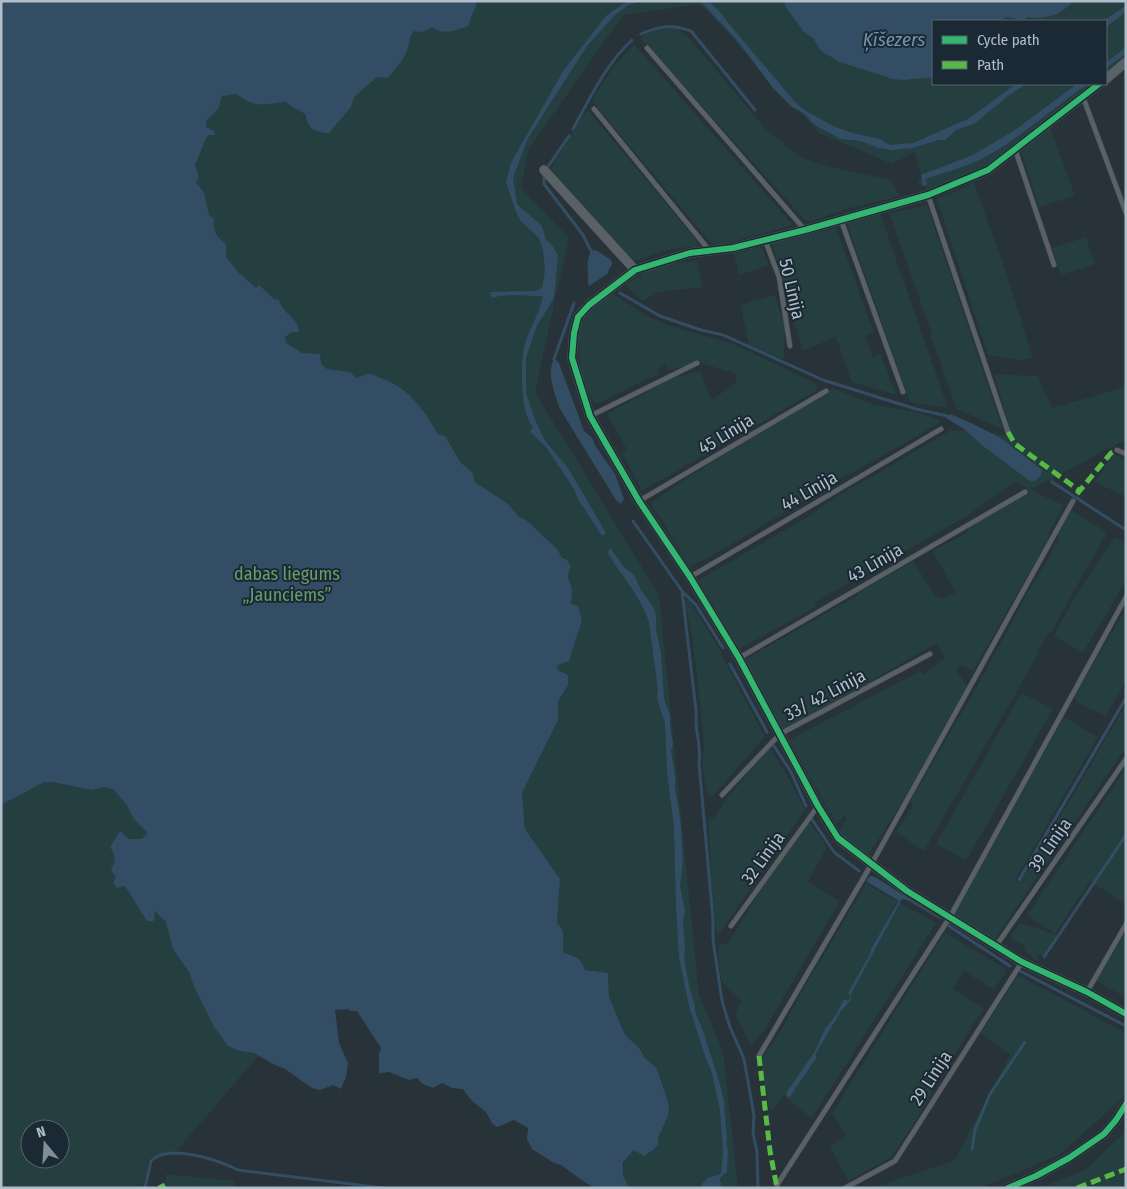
<svg xmlns="http://www.w3.org/2000/svg" width="1127" height="1189" viewBox="0 0 1127 1189" font-family="'Fira Sans Condensed',sans-serif">
	<style>
		.green { fill: #253e3f; fill-rule: evenodd }
		.water { fill: #334e64 }
		.lines { fill: none; stroke-linecap: round; stroke-linejoin: round }
		.stream { stroke: #334e64; stroke-width: 3 }
		.lane-casing { stroke: #474e53; stroke-width: 5.5 }
		.street-casing { stroke: #474e53; stroke-width: 10 }
		.lane { stroke: #596066; stroke-width: 4.5 }
		.street { stroke: #596066; stroke-width: 9 }
		.quiet { stroke: #58b947; stroke-width: 5; stroke-dasharray: 10 5; stroke-linecap: butt }
		.cycleway-casing { stroke: #1b2934; stroke-width: 9 }
		.cycleway { stroke: #33b770; stroke-width: 6 }
		.labels { text-anchor: middle; stroke-width: 4; stroke-linejoin: round; paint-order: stroke }
		.street-label { font-size: 18px; fill: #b2bfca; stroke: #1b2934 }
		.park-label { font-size: 18px; fill: #689d6c; stroke: #1b2934 }
		.water-label { font-size: 19px; font-style: italic; fill: #7095b0; stroke: #1b2934 }
	</style>
	<rect width="100%" height="100%" fill="#283239"/>
	<path class="green" d="M1,1H1126V60L1106,74V21H933V84H1094L999,162L927,191L925,187L921,186L917,181L922,178L914,152L892,164L819,133L706,9L695,5L623,15L528,150L521,188L569,238L535,392L659,595L699,995L723,1051L738,1188H629L623,1175L624,1160L634,1150L658,1138L668,1116L657,1070L645,1058L640,1049L625,1035L609,997L608,974L585,970L576,956L564,953C561,941 568,933 557,923L560,879L525,829L522,793L558,720L557,708L173,1155H159L149,1161L143,1188H1ZM30,1129H60V1159H30Z
		M664,28L677,29L689,38L766,129L799,156L816,163L835,168L891,180L900,196L846,209L810,222L804,219L641,39L646,33Z
		M634,44L793,225L720,245L713,244L708,240L593,102V97L615,65Z
		M587,109L698,242L699,246L670,249L632,262L549,170Z
		M1050,127L1075,196L1039,207L1021,151Z
		M974,183L1004,266L1033,358L1019,360L988,355L937,199Z
		M927,205L1003,430L973,416L957,410L931,337L932,334L889,213Z
		M880,213L948,408L910,402L847,224Z
		M836,228L874,332L865,336L873,357L881,354L896,395L852,382L836,337L803,351L772,243Z
		M1086,237L1095,264L1061,275L1052,248Z
		M762,247L769,265L739,275L734,254Z
		M697,260L703,287L658,292L643,301L625,285L654,267Z
		M612,293L647,316L671,326L733,344L817,384L816,391L642,491L622,453L627,450L607,414L672,378L700,371L712,400L735,383L737,374L701,363L668,370L666,364L658,369V375C635,382 617,397 594,404L581,374L578,331L586,314Z
		M775,295L785,327L784,358L778,359L748,345V339L740,305Z
		M994,374L1038,376L1052,408L1126,387V443L1123,441L1053,478L1052,482L1049,480L1031,490L1063,505L1049,533V538L973,671L960,665L957,671L967,686L903,801L869,854L858,851L838,834L847,818L844,816L837,825L789,740L920,671L924,674L944,658L937,643L784,731L744,660L858,595V593L913,561L936,597H941L942,599L956,593L932,551L965,534L972,524L1026,488L1015,482L967,516L814,603L816,607L739,649L699,580L812,514L852,487L870,478L951,430L1012,436Z
		M833,388L872,404L923,414L942,421L907,442L821,490L726,548L690,567L651,503L691,475Z
		M1113,454L1126,460V497L1095,482Z
		M1071,510L1107,532L1052,631L1048,634L1037,653L1038,655L924,851L896,832L913,805L910,802L976,688L1027,594L1049,557L1059,538L1058,532Z
		M1114,537L1126,544V581L1083,653L1054,636L1074,598Z
		M689,600L722,653V656L765,736L713,796H708L702,765L704,744L697,675L692,634L684,602Z
		M1126,608V681L1106,716L1078,703L1074,697Z
		M1021,693L1053,709L966,861L936,844Z
		M1126,704V747L995,939L991,938L954,914L1064,717L1098,737L1015,880L1019,883L1044,838L1061,815Z
		M770,748L790,780L805,810L717,937L711,881L708,819L715,817L727,797Z
		M1126,768V905L1090,881L1055,934L1059,935L1044,957L1038,954V961L1026,952L1022,944L1012,940V933L1019,924C1026,923 1045,932 1055,934L1027,915Z
		M809,821L827,847L808,882L840,901L765,1029L751,1046L735,1013L742,1002L722,982L719,966L718,946L729,942L766,881Z
		M866,883L936,923L812,1118L784,1096L773,1110L769,1109L761,1060L781,1030L805,986L830,945Z
		M1126,931V995L1125,997L1096,981Z
		M945,932L1007,970L994,990L964,971L953,989L984,1008L946,1067L913,1125L890,1158L848,1181L830,1147L846,1135L832,1113Z
		M1018,975L1126,1033V1095L1059,1155L981,1188H871L954,1161L1010,1055L981,1033Z
		M1126,1131V1188H1040L1085,1170Z
		M166,1174L235,1181L234,1188H165Z"/>
	<path class="water" d="M1,1H477C476,11 469,17 469,26C456,30 444,36 432,27L423,32L414,31C408,38 410,45 406,53C402,61 394,72 387,78L377,77L354,97L351,107L329,133C317,133 306,128 306,115C299,109 292,108 286,102C264,104 255,109 237,94L222,96L218,109L206,121V127L214,131L215,135H209L206,138L195,165L199,177L196,182L204,193L209,215L214,219C213,231 216,237 226,244V257L238,272L256,288L259,285L274,299L279,300C284,315 295,315 299,330L298,332H292L285,337L286,343L302,353L320,354L321,364L327,369L350,372L356,378C360,377 367,373 371,374C372,374 377,376 378,377C408,387 422,407 438,434L445,436L461,463L472,472L475,482L508,504L518,516L526,520L557,549L562,558L567,560L571,566C564,580 571,578 572,591C572,595 571,600 571,604L578,606L582,620L569,661L560,664L556,667L560,672L565,673L568,676V685L558,701V720L522,793L525,829L560,879L557,923C568,933 561,940 564,953C576,956 581,958 585,970L608,973L609,997L625,1035L640,1049L645,1058L657,1069L669,1105L668,1116L658,1138V1145L653,1150L644,1156L634,1150L623,1162V1175L629,1188H596L586,1183L561,1165L554,1163L532,1149L527,1139L528,1128L514,1120L497,1127L492,1123L486,1112L472,1101L463,1089L452,1088L442,1083L433,1088L423,1084L417,1078L409,1080L389,1072L379,1073V1053L381,1048L357,1011H350L349,1009L335,1010L339,1043L348,1063L346,1077L341,1089L333,1085L320,1090L312,1088L285,1069L273,1064L254,1053L240,1051L228,1046L213,1025L194,986L189,972L173,949L166,922L155,911L154,921H147L125,886L117,888L113,883L116,877L111,870C116,861 116,856 110,847L120,831L129,839H142L148,833L133,818L127,805L114,790L104,787L92,790L53,782H44L1,805Z
		M627,1H642L628,5L614,16L587,46L528,138L513,178L517,204L542,226L546,240L553,246L558,256L555,289L553,300L537,325L526,358V393L535,420L546,442L568,468L606,533L602,536L578,499L574,489L546,447L530,432L533,427C520,414 520,361 525,344C530,328 539,314 543,297L540,296C524,296 507,293 492,298L490,292L535,291L542,288L545,270L543,250L539,238L520,220L515,209L506,182L511,163L563,71L606,16Z
		M700,1H709L720,12L729,24L795,102L804,110L833,126L852,133L880,139L890,145L913,143L968,119L1016,84H1026L1008,96L974,124L956,130L945,140H938L913,148L892,150L878,148L861,141L841,139L820,128L812,122L805,114L792,107L773,88L736,39Z
		M784,1H1074C1060,15 1046,20 1028,17L1024,20L1006,17L999,21H933V77L904,80L893,79L840,62L821,51L813,38L804,32L785,6Z
		M1126,6V12L1106,27V21H1103Z
		M1126,47V54L1106,68V63Z
		M1077,84H1088C1054,107 1023,136 987,156C968,167 945,172 925,179L927,184L923,186L921,175L973,155L1015,130Z
		M596,250L611,260L612,264L607,274L589,286C588,283 587,263 588,260C589,257 590,254 591,251Z
		M554,359L559,363L584,431L593,439L596,447L615,474L624,499L621,504L616,500L560,409C555,394 546,374 554,359Z
		M950,414L973,424L999,437L1042,470L1041,475L1035,481H1030L983,446L964,429L946,418Z
		M609,549H611L623,566L634,575L641,590L654,608L656,616V629L661,653L664,699L670,715V726L673,744L671,751L675,775V788L680,817L683,859L680,886L685,912L683,921L685,949L684,958L690,990L695,1006V1012L703,1031L720,1084L724,1102L727,1140L726,1142L728,1150L727,1172L720,1178L721,1188H699L707,1178L721,1174L723,1152L720,1110L712,1073L705,1056L689,1006L679,957L676,906L674,827L667,772L665,723L657,699L658,690L649,622C641,597 622,576 608,554Z
		M871,876L875,877L940,918L941,920L909,901L902,899L852,992L850,1001L841,1011L815,1055L817,1057L789,1098L786,1093L814,1053L825,1029L836,1015L844,999L848,1001L851,995L848,993L870,954L871,949L899,901L869,883L866,880Z"/>
	<g class="lines">
		<path class="stream" d="M641,34C659,26 672,24 691,31L755,110
			M573,129C590,98 606,64 632,40
			M569,136L547,168L544,175V184L583,235L591,251
			M620,293L660,316L701,330L723,335L823,380L916,409L947,416
			M554,359L574,303
			M1052,482L1126,530
			M633,521L682,591L695,702C697,710 696,715 696,723C697,736 701,749 699,763L713,920V940L722,1001L730,1027L744,1059L754,1116L753,1133L757,1152L758,1188
			M683,592L696,605L723,648
			M730,664L767,732
			M774,746L791,772L806,806
			M811,818L834,852L859,871
			M1019,880L1126,698
			M949,926L1010,966
			M1044,957L1126,835
			M1020,971L1126,1026
			M972,1149L975,1130L990,1094L1025,1042
			M145,1188L151,1161C169,1143 218,1160 238,1170L383,1188"/>
		<defs>
			<path id="lane" d="M647,48L805,230
				M1083,97L1126,213
				M594,109L709,250
				M1015,149L1054,265
				M928,195L1008,432
				M841,220L903,392
				M765,240L779,277L790,346
				M590,416L697,363
				M1117,450L1126,454
				M639,501L826,391
				M690,577L941,429
				M739,658L1025,492
				M722,795L780,734L930,654
				M731,926L818,806
				M996,946L1126,759
				M1087,992L1126,924
				M759,1056L871,865L1073,501
				M777,1185L950,917L1126,597
				M845,1188L895,1161L1022,962"/>
			<path id="street" d="M1106,79L1126,62
				M1099,84L988,170L928,195L805,230L733,248L690,253L635,270L589,305L578,317L574,333L572,358L590,416L639,501L690,577L739,658L818,806L838,838L907,891L1022,962L1087,992L1126,1014
				M544,170L635,270
				M1008,1188L1036,1176L1069,1158L1104,1134L1116,1120L1126,1104"/>
		</defs>
		<use href="#lane" class="lane-casing"/>
		<use href="#street" class="street-casing"/>
		<use href="#lane" class="lane"/>
		<use href="#street" class="street"/>
		<path class="quiet" d="M1008,432L1015,444L1080,491
			M1077,494L1111,453L1117,450
			M759,1056L770,1151L777,1188
			M159,1188L165,1185
			M1077,1188L1126,1169"/>
		<defs>
			<path id="cycleway" d="M1099,84L988,170L928,195L805,230L733,248L690,253L635,270L589,305L578,317L574,333L572,358L590,416L639,501L690,577L739,658L818,806L838,838L907,891L1022,962L1087,992L1126,1014
				M1008,1188L1036,1176L1069,1158L1104,1134L1116,1120L1126,1104"/>
		</defs>
		<use href="#cycleway" class="cycleway-casing"/>
		<use href="#cycleway" class="cycleway"/>
	</g>
	<g class="labels">
		<g class="street-label">
			<text transform="translate(792 289) rotate(77)" y="6">50 Līnija</text>
			<text transform="translate(726 434) rotate(-31)" y="6">45 Līnija</text>
			<text transform="translate(809 491) rotate(-30)" y="6">44 Līnija</text>
			<text transform="translate(875 563) rotate(-30)" y="6">43 Līnija</text>
			<text transform="translate(825 695) rotate(-28)" y="6">33/ 42 Līnija</text>
			<text transform="translate(1050 845) rotate(-55)" y="6">39 Līnija</text>
			<text transform="translate(763 858) rotate(-54)" y="6">32 Līnija</text>
			<text transform="translate(931 1078) rotate(-57)" y="6">29 Līnija</text>
		</g>
		<g class="park-label">
			<text x="287" y="580">dabas liegums<tspan x="287" dy="21">„Jaunciems”</tspan></text>
		</g>
		<g class="water-label">
			<text x="894" y="46">Ķīšezers</text>
		</g>
	</g>
	<rect width="1127" height="1189" fill="none" stroke="#b2bfca" stroke-width="5"/>
	<rect x="932" y="20" width="175" height="65" fill="#1b2934" stroke="#576570"/>
	<rect x="942" y="36" width="25" height="8" fill="#33b770" stroke="#576570"/>
	<text x="977" y="45" font-size="15" fill="#b2bfca">Cycle path</text>
	<rect x="942" y="61" width="25" height="8" fill="#58b947" stroke="#576570"/>
	<text x="977" y="70" font-size="15" fill="#b2bfca">Path</text>
	<g transform="translate(45 1144) rotate(342)"><circle r="24" fill="#1b2934" stroke="#576570"/>
	<path d="M0-4L9 19L0 12L-9 19Z" fill="#828e97"/>
	<text y="-8" font-size="14" font-weight="bold" text-anchor="middle" fill="#b2bfca">N</text>
	</g>
</svg>
